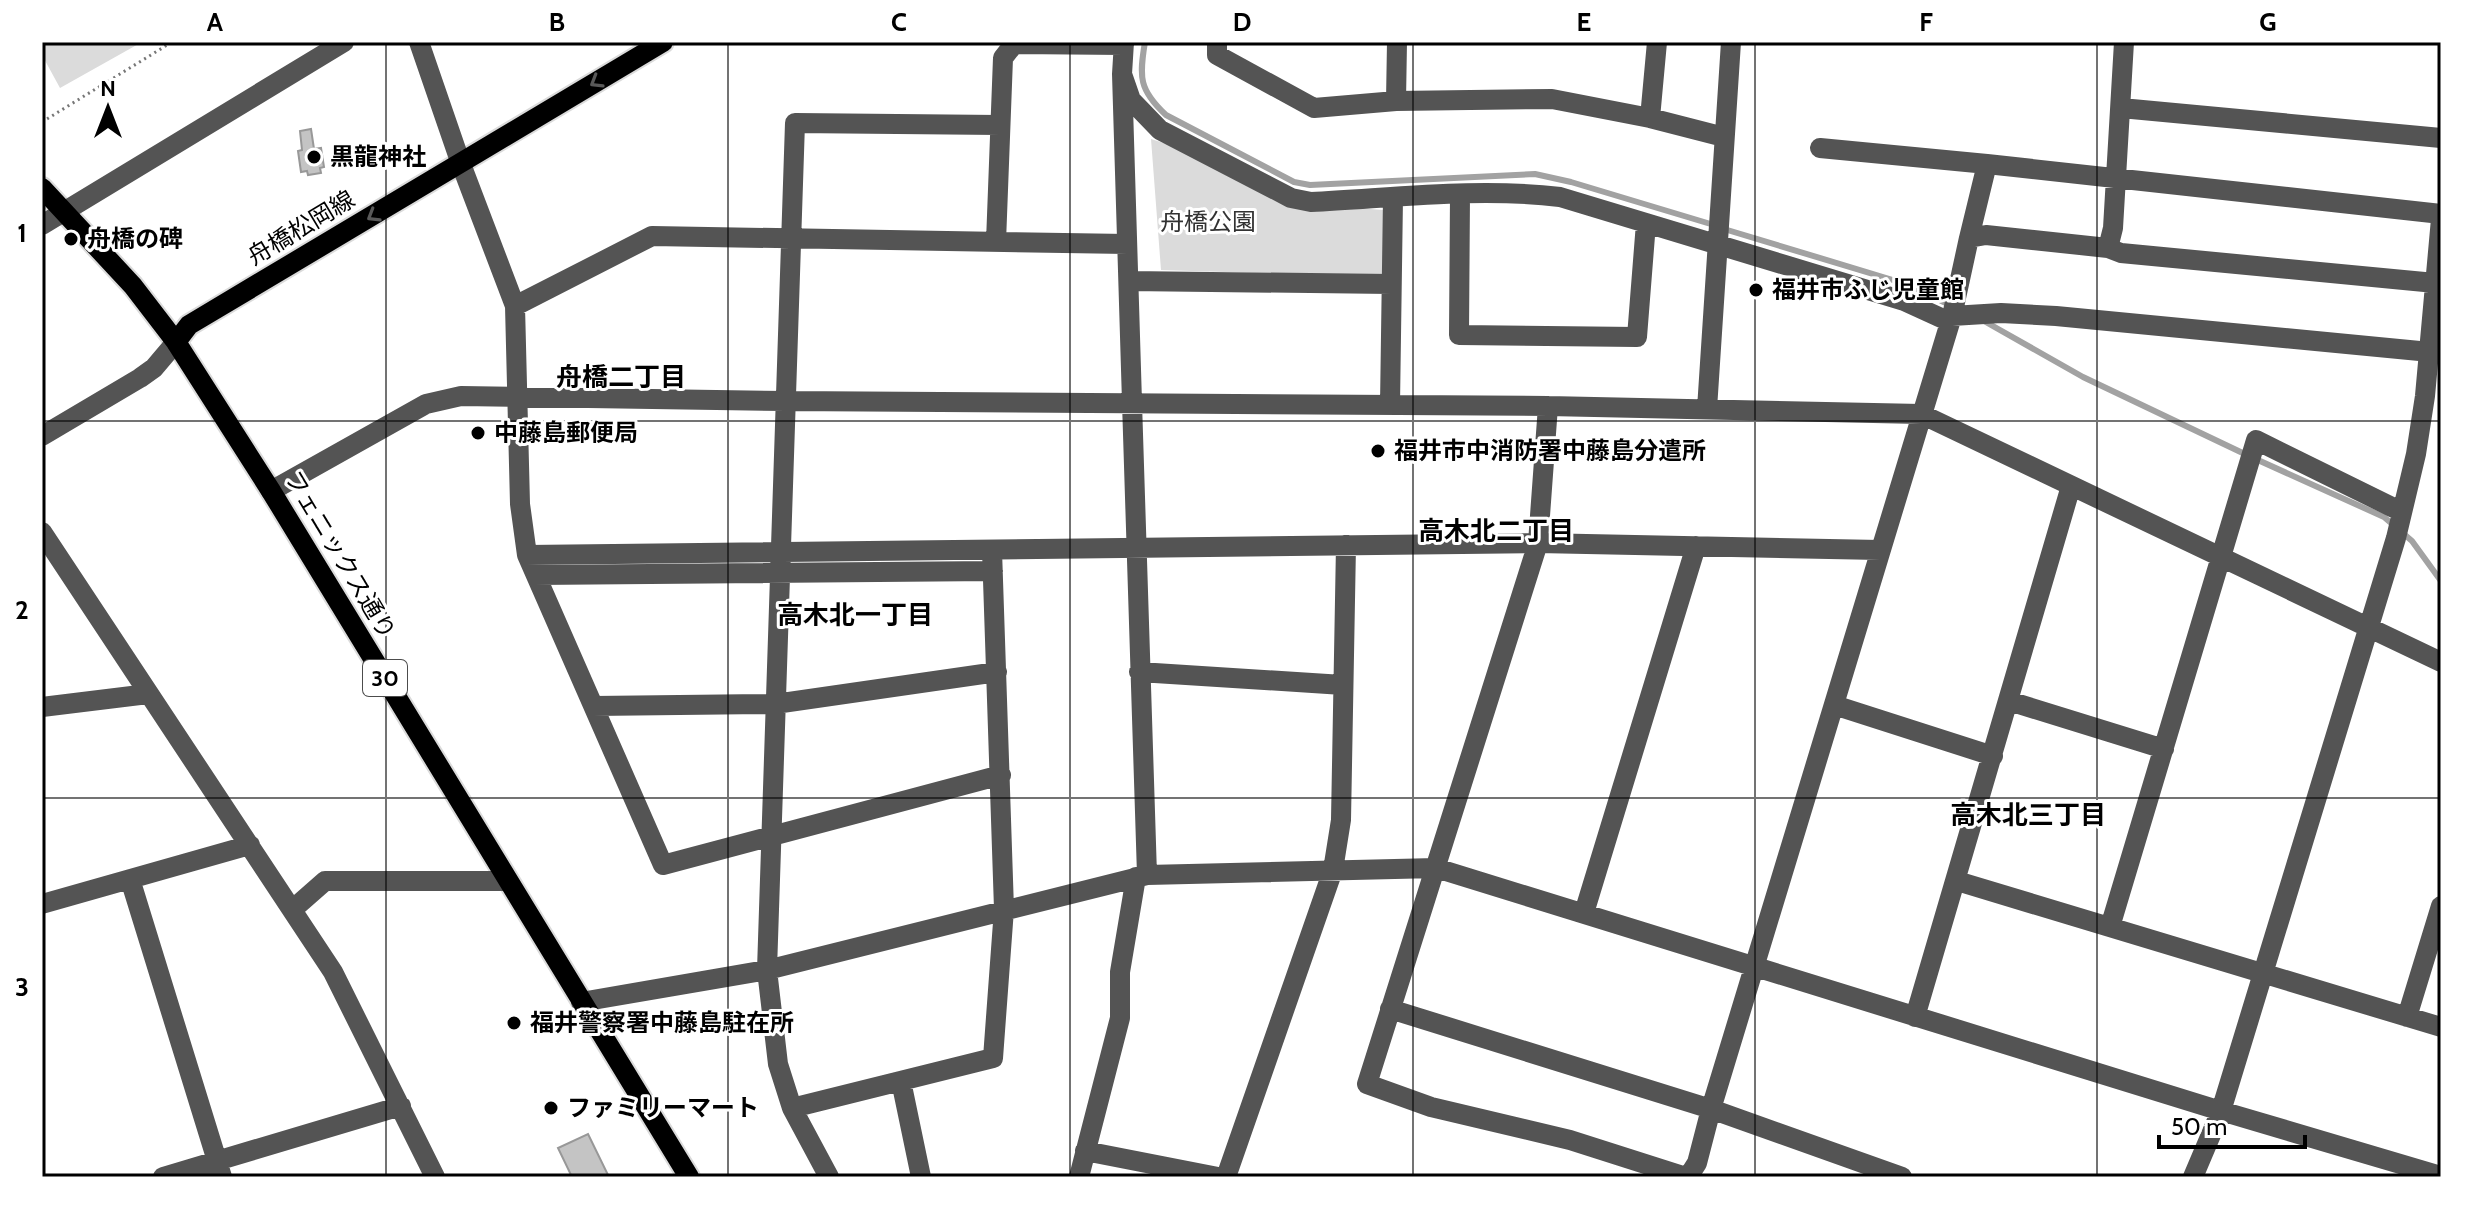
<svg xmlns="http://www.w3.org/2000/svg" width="2483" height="1219" viewBox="0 0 2483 1219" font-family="Cabin,'Noto Sans JP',sans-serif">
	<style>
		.green { fill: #dbdbdb }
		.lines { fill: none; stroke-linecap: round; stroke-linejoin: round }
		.stream { stroke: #a2a2a2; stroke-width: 6 }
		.building { fill: #c4c4c4; stroke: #989898; stroke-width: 2 }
		.major-casing { stroke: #dbdbdb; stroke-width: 24 }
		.path { stroke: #767676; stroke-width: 3; stroke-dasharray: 2 4; stroke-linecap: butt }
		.minor { stroke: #545454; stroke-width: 20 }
		.major { stroke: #000; stroke-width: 20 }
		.oneway { stroke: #595959 }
		.grid { fill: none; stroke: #000; stroke-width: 2; stroke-opacity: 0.55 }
		.poi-dot { fill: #000; stroke: #fff; stroke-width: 3 }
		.labels { text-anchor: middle; stroke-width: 6; stroke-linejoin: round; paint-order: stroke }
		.shield { fill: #fff; stroke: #4c4c4c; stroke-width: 2 }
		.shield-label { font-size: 22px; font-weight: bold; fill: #000 }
		.poi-label { font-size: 24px; font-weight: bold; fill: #000; stroke: #fff; text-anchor: start }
		.park-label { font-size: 24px; fill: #323232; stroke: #fff }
		.street-label { font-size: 24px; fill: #000; stroke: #fff }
		.neighbourhood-label { font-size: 26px; font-weight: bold; fill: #000; stroke: #fff }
		.neatline { fill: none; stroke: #000; stroke-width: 3 }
		.grid-label { font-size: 26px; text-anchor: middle; font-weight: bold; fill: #000 }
	</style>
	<rect width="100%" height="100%" fill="#fff"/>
	<path class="green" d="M42,42H142L60,88L42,55Z
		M1151,139L1183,149L1284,202L1383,210V277L1161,270Z"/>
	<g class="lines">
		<path class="stream" d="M1145,42C1139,77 1139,90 1166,115L1294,182L1310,185L1535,174L1571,182L1714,225
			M1724,229L1906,284L1952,306
			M1984,321L2083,377L2249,456L2384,517L2412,541L2441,581"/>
	</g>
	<path class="building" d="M311,129L314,149L321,148L324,167L320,168L321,173L308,175L307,171L301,172L298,151L302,150L300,131Z
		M588,1134L609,1177H572L558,1148Z"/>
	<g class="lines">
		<defs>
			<path id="major" d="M42,188L133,286L176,342L271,491L689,1177
				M176,342L189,325L663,42"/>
		</defs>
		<use href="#major" class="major-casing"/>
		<path class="path" d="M42,122L172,42"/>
		<path class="minor" d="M419,42L461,164L515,306
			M1124,42L1122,74C1131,341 1137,608 1147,875
			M1217,42V55L1314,108L1396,101L1552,99L1650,118L1724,137
			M1122,74L1131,100L1160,130L1291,198L1311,202C1393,198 1478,187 1560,197L1904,301L1950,322
			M1396,101L1397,42
			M2121,108L2441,138
			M1650,118L1657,42
			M1820,148L1987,164
			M1460,195L1459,335L1637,337L1646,223
			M42,225L344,42
			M1969,238L1987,164L2441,214
			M996,242L1003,58L1014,44L1124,45
			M2108,248L2121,253L2435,283
			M1129,281L1391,284
			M1952,316L2001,313L2056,316L2430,352
			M1390,405L1393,198
			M1548,406L1538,543L1367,1084L1431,1107L1570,1140L1686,1177
			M1707,409L1731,42
			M42,436L140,378L154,368L176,342
			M271,491L426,404L461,396L786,401L1548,406L1921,414L2441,662
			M42,532L333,972L435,1177
			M527,555L1538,543L1880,550
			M536,575L993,571
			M1139,672L1343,685
			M2009,701L2164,749
			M1834,705L1993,756
			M594,706L775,704L997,672
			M42,707L148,694
			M1001,775L663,865L527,555L520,504L515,306L652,236L1127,244
			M130,879L222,1177
			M1957,881L2441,1027
			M42,904L250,845
			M292,910L325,881H507
			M1584,913L1696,546
			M2110,927L2256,440L2402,512
			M581,1002L767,970L1147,875L1436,868L2221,1111L2441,1176
			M1390,1009L1711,1109L1902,1177
			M1915,1017L2071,486
			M2407,1017L2441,906
			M901,1081L921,1177
			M792,1108L993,1058L1004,909L992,550
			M1085,1151L1218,1177
			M163,1177L401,1106
			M829,1177L792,1108L778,1064L767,970L795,123L999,125
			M1079,1177L1120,1018V972L1136,877
			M1226,1177L1333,870L1341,820L1346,545
			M1688,1177L1697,1163L1711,1109L1952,316L1969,238L1986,235L2108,248L2113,228L2124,42
			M2193,1177L2221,1111L2396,538L2416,454L2425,396L2441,219"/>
		<use href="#major" class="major"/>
	</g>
	<defs><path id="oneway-chevron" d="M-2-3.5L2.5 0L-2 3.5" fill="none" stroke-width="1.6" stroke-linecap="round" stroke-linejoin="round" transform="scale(2)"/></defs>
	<g class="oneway">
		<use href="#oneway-chevron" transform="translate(596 82) rotate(149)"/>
		<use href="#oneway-chevron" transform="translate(373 216) rotate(149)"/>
	</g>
	<path class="grid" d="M386,42V1177M728,42V1177M1070,42V1177M1413,42V1177M1755,42V1177M2097,42V1177M42,421H2441M42,798H2441"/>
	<g class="poi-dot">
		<circle cx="314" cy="157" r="8"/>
		<circle cx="71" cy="239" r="8"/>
		<circle cx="1756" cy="290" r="8"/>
		<circle cx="478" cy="433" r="8"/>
		<circle cx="1378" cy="451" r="8"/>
		<circle cx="514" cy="1023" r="8"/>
		<circle cx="551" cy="1108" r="8"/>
	</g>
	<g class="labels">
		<rect class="shield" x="363" y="660" width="44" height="36" rx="6"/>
		<g class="shield-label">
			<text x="385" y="686">30</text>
		</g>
		<g class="poi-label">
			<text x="330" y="165">黒龍神社</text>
			<text x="87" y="247">舟橋の碑</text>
			<text x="1772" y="298">福井市ふじ児童館</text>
			<text x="494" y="441">中藤島郵便局</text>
			<text x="1394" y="459">福井市中消防署中藤島分遣所</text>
			<text x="530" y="1031">福井警察署中藤島駐在所</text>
			<text x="567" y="1116">ファミリーマート</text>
		</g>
		<g class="park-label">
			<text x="1208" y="230">舟橋公園</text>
		</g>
		<g class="street-label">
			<text transform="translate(301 228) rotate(-31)" y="8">舟橋松岡線</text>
			<text transform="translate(340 555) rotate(59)" y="8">フェニックス通り</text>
		</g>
		<g class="neighbourhood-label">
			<text x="621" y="386">舟橋二丁目</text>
			<text x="1496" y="540">高木北二丁目</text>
			<text x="855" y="624">高木北一丁目</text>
			<text x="2028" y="824">高木北三丁目</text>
		</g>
	</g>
	<rect width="2483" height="1219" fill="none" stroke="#ffffff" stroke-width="88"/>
	<g transform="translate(108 108)" stroke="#ffffff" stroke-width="6" paint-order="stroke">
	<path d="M0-6L14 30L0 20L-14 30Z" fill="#000000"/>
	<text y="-12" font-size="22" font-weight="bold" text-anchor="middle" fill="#000000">N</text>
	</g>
	<path d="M2159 1135v12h146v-12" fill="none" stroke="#000000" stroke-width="4"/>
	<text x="2171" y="1135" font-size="24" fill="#000000" stroke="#ffffff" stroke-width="6" paint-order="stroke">50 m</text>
	<rect x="44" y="44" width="2395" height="1131" class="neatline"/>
	<g class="grid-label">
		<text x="215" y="31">A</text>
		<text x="557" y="31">B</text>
		<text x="899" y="31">C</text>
		<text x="1242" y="31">D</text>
		<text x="1584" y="31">E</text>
		<text x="1926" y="31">F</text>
		<text x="2268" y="31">G</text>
		<text x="22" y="242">1</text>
		<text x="22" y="619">2</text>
		<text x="22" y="996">3</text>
	</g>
</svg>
